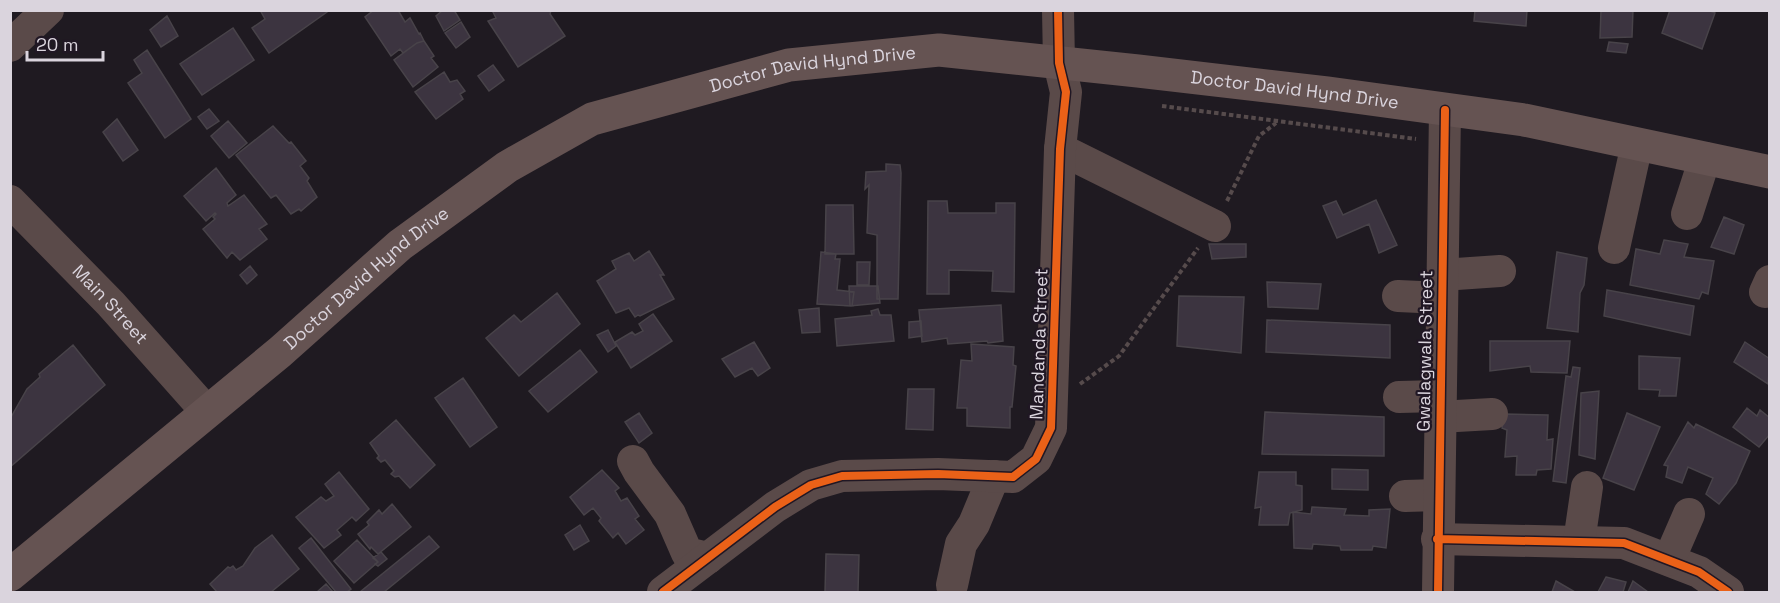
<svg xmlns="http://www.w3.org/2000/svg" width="1780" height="603" viewBox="0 0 1780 603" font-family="'Space Grotesk',sans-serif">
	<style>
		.building { fill: #3c3440; stroke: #484349; stroke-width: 1.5 }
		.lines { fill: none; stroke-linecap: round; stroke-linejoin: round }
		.path { stroke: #564b4c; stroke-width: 4; stroke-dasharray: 4.5 3; stroke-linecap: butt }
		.minor { stroke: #5a4a49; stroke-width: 32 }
		.major { stroke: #655352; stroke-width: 33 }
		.cycleway-casing { stroke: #201724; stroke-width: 11 }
		.cycleway { stroke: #ea6118; stroke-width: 8 }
		.labels { text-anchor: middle; stroke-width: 4.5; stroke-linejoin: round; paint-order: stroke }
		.street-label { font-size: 18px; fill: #dad4dd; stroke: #201724 }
	</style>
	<rect width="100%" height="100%" fill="#1f1a21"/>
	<path class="building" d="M260,10H326L327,12L269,53L252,28L265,19Z
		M374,10H398L405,22L410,18L419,34L420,33L424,41L417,43L403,53L400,49L391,56L365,17Z
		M443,10H454L460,20L444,31L436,16Z
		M492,10H551L550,14L565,36L518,67L488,21L496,18Z
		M1475,10H1527L1526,26L1474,21Z
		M1601,10H1633L1632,37L1600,38Z
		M1670,10H1708L1715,13L1702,49L1662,33Z
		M167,16L178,36L161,47L150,30Z
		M461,22L470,37L456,48L445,33Z
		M233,28L254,60L202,95L180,64Z
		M424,41L434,56L431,58L438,67L413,87L394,60L417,43Z
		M1609,42L1628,44L1626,53L1607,51Z
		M147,50L191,119L165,138L128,83L142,73L134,60Z
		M493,65L504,80L489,91L478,76Z
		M444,72L450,82L457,80L465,91L460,94L463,99L436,119L415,92Z
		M209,109L219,121L207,129L198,117Z
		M117,119L138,150L123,161L103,132Z
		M228,121L247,143L229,158L211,136Z
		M273,126L289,143L291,142L306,161L300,166L309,178L307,181L317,197L301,211L299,209L291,214L276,195L271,198L236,155Z
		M886,164L900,165L901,173L898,299H877V235L867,233L869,185L865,189L866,172L886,171Z
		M216,168L236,195L227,203L228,206L244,195L267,224L259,229L267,239L240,260L232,252L227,258L203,229L215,219L213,217L216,214L215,213L206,221L184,196Z
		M1376,200L1397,245L1379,253L1369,224L1337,238L1323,206L1336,201L1343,215Z
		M928,201H947L948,213H996V203H1015L1014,292L992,291L993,271L949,270V294H927Z
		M826,205H853L854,254H825Z
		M1724,217L1744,225L1734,254L1711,247Z
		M1664,240L1688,244L1684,257L1714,261L1708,294L1702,292L1699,299L1630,285L1636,249L1660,254Z
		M1209,244H1246V257L1212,259Z
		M649,251L664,275H660L674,299L640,316L638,315L635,317L629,308L616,313L597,281L616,269L612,261L629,253L634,261Z
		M821,252L836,254L835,259H840L837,290L854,292L852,306L817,304Z
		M1557,252L1587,258L1584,285L1580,293L1578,332L1547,328Z
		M857,262H870L869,285H857Z
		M250,266L257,275L247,284L240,275Z
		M1267,282L1321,284L1318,309L1268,307Z
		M849,286H878L880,303L850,306Z
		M1607,290L1694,306L1690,335L1604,316Z
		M557,293L580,324L519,376L486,338L514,315L521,322Z
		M1179,296L1244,297L1241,353L1177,346Z
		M1001,305L1003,341L988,343L987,341L948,344L947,338L922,342L919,310Z
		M819,308L820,332L802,333L799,310Z
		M878,309L880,315H891L894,341L837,346L835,319L872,315L871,311Z
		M653,314L672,341L631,368L615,342L632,332L635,335L643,331L639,324Z
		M1267,320L1390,325V358L1266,352Z
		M921,321L922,336L909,338V322Z
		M608,330L616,346L608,352L597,335Z
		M1490,341H1570L1567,373L1531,372L1530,366L1490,371Z
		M754,342L770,368L758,376L752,368L735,377L722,359Z
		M1745,342L1770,359L1768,384L1734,362Z
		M971,344L1014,347L1013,365L1016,366L1012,407H1010V428L967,426V408H957L961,360L972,361Z
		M73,345L105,385L10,467V419L27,389L40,377L39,374Z
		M580,350L597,372L548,412L529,391Z
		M1639,356L1680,358L1676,396H1659L1660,390L1639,389Z
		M1573,367L1580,368L1566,483L1553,481L1566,376L1571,377Z
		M463,378L497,427L470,447L435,398Z
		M908,389H934L933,430L906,429Z
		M1599,391L1595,459L1579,455L1581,393Z
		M1747,408L1757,416L1760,410L1770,418V434L1759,447L1733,427Z
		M1265,412L1384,417V456L1262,454Z
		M639,413L652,433L639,443L625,422Z
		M1627,413L1660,427L1634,490L1603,478Z
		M1505,414L1548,415L1547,440L1553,439L1551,469L1537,470L1536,475H1516L1517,456L1505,457L1507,430L1502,428Z
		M396,420L435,465L410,488L399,476L395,477L391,474L394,471L385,460L381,462L377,458L379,456L370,443Z
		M1688,422L1694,428L1696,424L1750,451L1736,483L1719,504L1706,494L1713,478L1688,467L1682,483L1666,477L1668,466L1664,465Z
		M1332,469L1368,470V490L1332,489Z
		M602,470L619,488L615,491L621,501L627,498L639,516L635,519L644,530L626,544L618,533L613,538L599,521L601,518L593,508L584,515L570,497Z
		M339,472L369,509L356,521L352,517L337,530L341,535L324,548L296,517L321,497L326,501L334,496L325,484Z
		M1259,472H1296V485L1302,486V510L1290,513L1288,525H1259L1261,507L1255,508Z
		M392,504L411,527L378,554L371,547L370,549L358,534L369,525L367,522L379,510L382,514Z
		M1312,507L1346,509L1344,515L1369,516V510L1390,509L1386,548L1373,546L1372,550H1341L1340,546L1313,544L1312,549L1294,548L1293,512L1311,514Z
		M580,525L589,541L574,550L565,535Z
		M272,535L299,569L271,592H217L210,584L228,567L230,568L233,566L236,570L243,566L255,548Z
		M429,536L439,547L384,592H360Z
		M311,538L351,589L347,592H336L299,548Z
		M357,540L378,562L354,583L334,561Z
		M381,552L387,559L378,566L375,564L378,562L373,558Z
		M826,554L859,555L858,592H825Z
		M1606,577L1626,582L1623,592H1598Z
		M1556,581L1575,592H1552Z
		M1633,581L1648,592H1628Z
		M326,584L333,592H317Z"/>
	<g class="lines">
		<path class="path" d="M1162,106L1416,139
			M1227,201L1259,136L1276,123
			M1080,384L1119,356L1198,248"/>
		<g class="minor">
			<path d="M10,46L48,10"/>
			<path d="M1060,149L1215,226"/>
			<path id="s1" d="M10,201L111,304L207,412"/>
			<path d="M1687,214L1705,158"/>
			<path d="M1614,248L1637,144"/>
			<path d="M1442,275L1500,271"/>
			<path d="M1765,292L1770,281"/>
			<path d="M1398,296L1442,298"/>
			<path d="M1399,397L1440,396"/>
			<path d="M1439,417L1492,414"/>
			<path d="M633,461L639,472L670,514L687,553L708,558"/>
			<path d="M1405,496L1438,495"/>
			<path d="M1437,539L1624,543L1699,572L1728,592"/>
			<path d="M1579,542L1587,487"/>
			<path d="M1669,560L1689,514"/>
			<path d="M952,585L961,544L974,524L994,476"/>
			<path d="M663,592L775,507L811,485L842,476L938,474L1013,477L1036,459L1051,428L1060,149L1066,92L1059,63L1058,10"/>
			<path d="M1438,592L1445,110"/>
		</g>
		<path class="major" id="s2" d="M10,575L280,352L400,245L507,167L592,119L789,65L939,50L1138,71L1327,93L1524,120L1770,172"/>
		<defs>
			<path id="cycleway" d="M1437,539L1624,543L1699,572L1728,592
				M663,592L775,507L811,485L842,476L938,474L1013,477L1036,459L1051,428L1060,149L1066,92L1059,63L1058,10
				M1438,592L1445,110"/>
		</defs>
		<use href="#cycleway" class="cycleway-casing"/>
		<use href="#cycleway" class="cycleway"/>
	</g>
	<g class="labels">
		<g class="street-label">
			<text dy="6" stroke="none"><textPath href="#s2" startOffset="968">Doctor David Hynd Drive</textPath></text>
			<text dy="6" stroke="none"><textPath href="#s2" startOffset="1454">Doctor David Hynd Drive</textPath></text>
			<text dy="6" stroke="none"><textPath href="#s2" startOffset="464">Doctor David Hynd Drive</textPath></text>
			<text dy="6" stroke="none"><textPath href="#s1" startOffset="144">Main Street</textPath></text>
			<text transform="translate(1039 344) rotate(-88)" y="6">Mandanda Street</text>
			<text transform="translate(1425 351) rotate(-89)" y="6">Gwalagwala Street</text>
		</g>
	</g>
	<rect width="1780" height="603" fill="none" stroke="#dad4dd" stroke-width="24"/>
	<path d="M27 51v9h76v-9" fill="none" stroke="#dad4dd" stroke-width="3"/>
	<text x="36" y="51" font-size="18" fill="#dad4dd" stroke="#201724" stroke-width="4.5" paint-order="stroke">20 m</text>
</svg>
